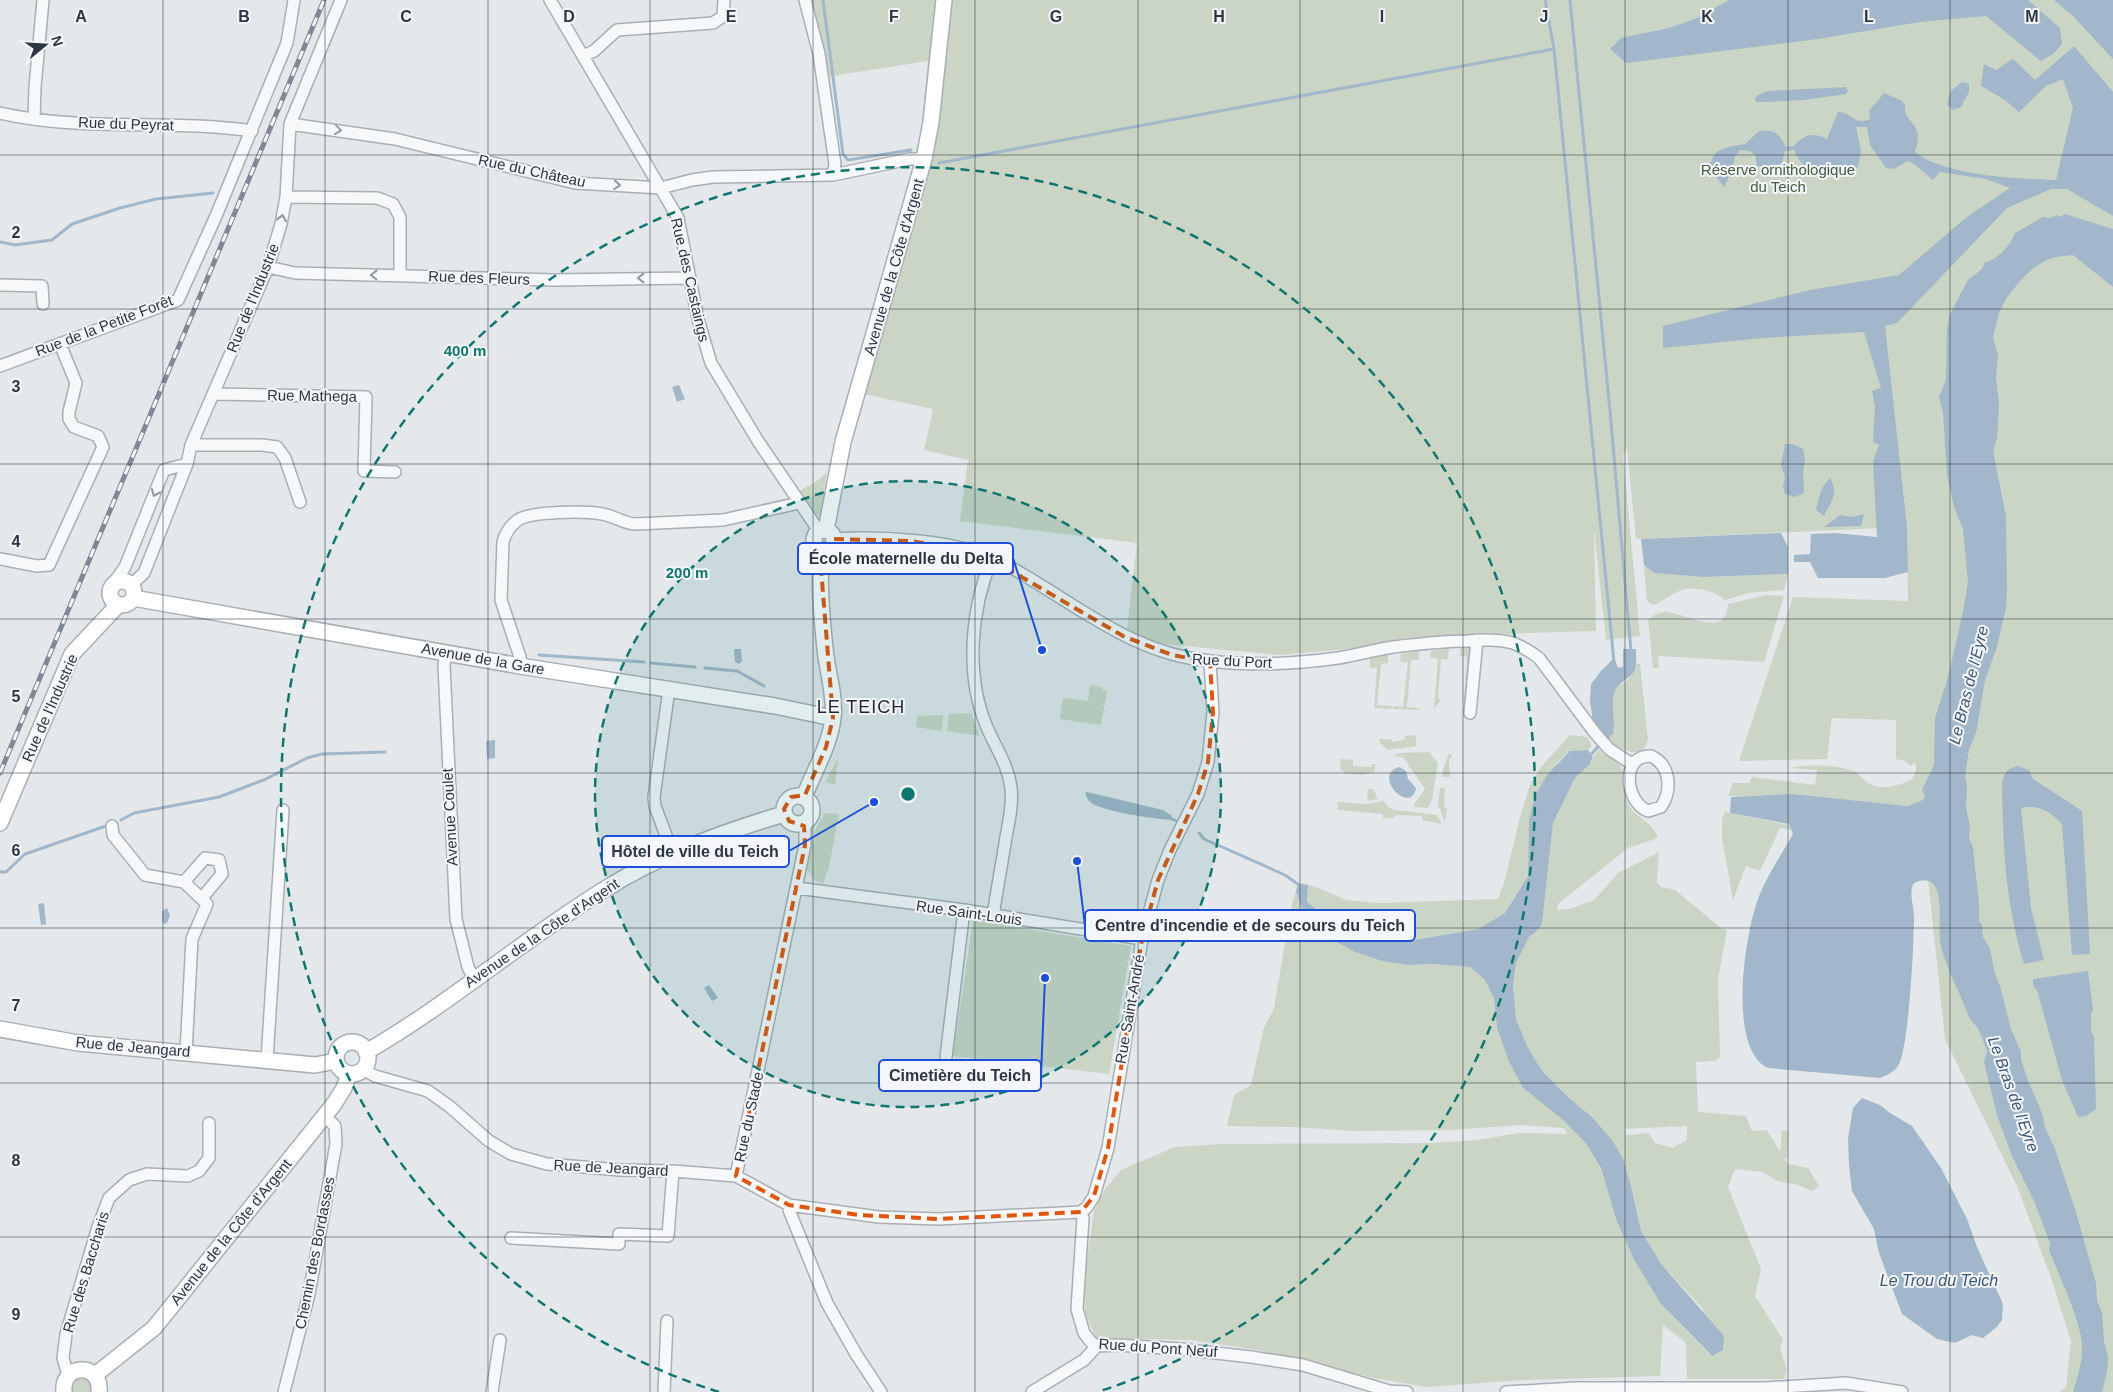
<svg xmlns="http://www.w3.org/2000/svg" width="2113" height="1392" viewBox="0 0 2113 1392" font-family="Helvetica,sans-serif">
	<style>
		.green { fill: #cad5c6; fill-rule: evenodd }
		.water { fill: #a2b7c9 }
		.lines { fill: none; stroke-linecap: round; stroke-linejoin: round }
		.stream { stroke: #a2b7c9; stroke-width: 3 }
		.street-casing { stroke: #a9afb5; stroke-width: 14 }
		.secondary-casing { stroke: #a9afb5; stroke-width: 18 }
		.street { stroke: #f7f8fa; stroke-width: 11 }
		.secondary { stroke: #fff; stroke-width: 15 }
		.rail-casing { stroke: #7f8894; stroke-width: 5 }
		.rail { stroke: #f4f6f9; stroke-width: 3; stroke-dasharray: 9; stroke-linecap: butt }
		.oneway { stroke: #92979e }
		.marked { fill: none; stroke: #df570f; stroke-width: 4; stroke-dasharray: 10 6; stroke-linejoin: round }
		.grid { fill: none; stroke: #2d3643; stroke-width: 1; stroke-opacity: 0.55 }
		.ring { fill: none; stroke: #0f766e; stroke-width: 2.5; stroke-dasharray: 9 6 }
		.labels { text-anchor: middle; stroke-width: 4; stroke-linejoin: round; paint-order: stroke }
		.street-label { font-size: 15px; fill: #2d3643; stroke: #f4f6f9 }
		.park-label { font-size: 15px; fill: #435e3b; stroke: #f4f6f9 }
		.water-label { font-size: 16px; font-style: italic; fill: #395775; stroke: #f4f6f9 }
		.quarter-label { font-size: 18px; letter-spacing: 1px; fill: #1f2734; stroke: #f4f6f9 }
		.grid-label { font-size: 16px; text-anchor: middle; font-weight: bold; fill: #2d3643; stroke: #f4f6f9; stroke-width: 4; stroke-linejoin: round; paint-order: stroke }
		.centre { fill: #0f766e; stroke: #f4f6f9; stroke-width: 2.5 }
		.ring-label { font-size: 15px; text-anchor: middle; font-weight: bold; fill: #0f766e; stroke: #f4f6f9; stroke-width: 4; stroke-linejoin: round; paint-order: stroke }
		.leader { fill: none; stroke: #1d4ed8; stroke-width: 2 }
		.callout-dot { fill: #1d4ed8; stroke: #f4f6f9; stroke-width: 2 }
		.callout { fill: #f4f6f9; stroke: #1d4ed8; stroke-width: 2 }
		.callout-label { font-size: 16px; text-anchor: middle; font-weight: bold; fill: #2d3643 }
	</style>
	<rect width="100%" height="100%" fill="#e4e8eb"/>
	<path class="green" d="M812,0H2113V1392H2059L2066,1387L2071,1341L2050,1275L2017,1186L1945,1039L1920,803L1908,806L1793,794L1787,796H1728L1733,783H1749L1752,777L1815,785L1817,770L1791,768C1809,764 1836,765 1853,771C1858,772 1861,778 1865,781C1878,792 1899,786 1913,779L1916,770L1915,762L1911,766L1905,761L1896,759V720L1832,718L1827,759L1739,761L1793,597L1908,601L1907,527L1636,539L1627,448L1623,455L1640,636L1606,640L1594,529L1596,631L1527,633L1281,655L1153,643L1127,629L1137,543L960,521L968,460L924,450L933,409L855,392L919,153L928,61L826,77Z
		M827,472L820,515L815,514L799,491L817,481Z
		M1644,565L1654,573L1703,577L1788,574L1784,590L1748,593L1725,600C1714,590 1693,586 1679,591C1670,595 1663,601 1654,605L1647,601Z
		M1766,595L1784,596L1764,662L1658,656L1659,668H1653L1648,620C1653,615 1659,612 1666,612C1685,612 1726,641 1728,604Z
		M1472,647L1467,702L1464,701L1467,657L1460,656L1461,648Z
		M1449,648L1448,659H1441L1438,699L1441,700L1434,709L1438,659L1430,657L1431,651Z
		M1419,651V660H1411L1407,707L1420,708L1419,710L1393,709V706L1403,707L1408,662H1400L1401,654Z
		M1388,654V663L1381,664L1377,705L1392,706L1391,709L1374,708L1377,668H1370V657Z
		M1636,663L1640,664L1648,739C1643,762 1622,750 1609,741L1610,736L1613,734C1616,719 1610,705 1615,690C1623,681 1637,677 1636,663Z
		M1090,685L1102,687V690L1107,691L1101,725L1060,719L1063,698L1088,701Z
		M971,713L980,736L947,731L949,714Z
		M943,715L942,731L916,727L917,716Z
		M1416,735V746L1388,750L1380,743L1379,739H1391L1392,742L1404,740L1405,736Z
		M1570,735L1587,737L1592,746L1588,750L1570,751L1557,763L1529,820L1528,876L1505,913L1478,929L1408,941L1355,923L1334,911L1321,913L1307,902L1308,885L1319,888L1346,900L1378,903L1498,899L1505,880L1520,817L1530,785L1541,767Z
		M1598,749C1605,757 1618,759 1622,769C1627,781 1622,795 1630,807C1638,819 1653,822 1658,838L1628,848L1558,904L1557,910L1570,909L1594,900L1618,873L1659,852L1657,882L1661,887L1675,890L1721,928L1727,930L1718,979L1720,1057L1715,1061L1696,1062L1698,1112L1746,1116L1752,1131L1767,1130L1780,1151L1782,1130L1789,1131L1787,1158H1784L1788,1164L1808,1168L1819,1186L1812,1191L1798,1185L1778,1181L1762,1172L1735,1169L1728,1187L1761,1269L1755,1296L1783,1340L1780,1348L1787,1370L1784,1379H1687L1686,1343L1663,1325L1660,1376L1523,1380L1426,1387L1374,1378L1258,1350L1191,1340L1096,1338L1085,1313L1084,1283L1094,1211L1106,1188L1121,1170L1175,1147L1223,1144L1432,1143L1478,1140L1519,1133L1567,1134L1564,1128L1521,1125L1451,1130L1355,1131L1293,1127L1227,1126L1234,1095L1251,1085L1264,1027L1274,1009L1290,912L1296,891L1302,908L1409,965L1431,964L1470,967L1485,980L1494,999L1497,1028L1509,1062L1523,1088L1563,1120L1585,1142L1601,1168L1616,1219L1634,1260L1661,1304L1711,1356L1703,1309L1662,1265L1641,1231L1632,1190L1612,1140L1592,1117L1569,1098L1543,1072L1528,1048L1516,1019L1513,985L1516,963L1529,937L1535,933L1542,924L1553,823L1575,778L1590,764ZM1687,1126V1140L1672,1148L1655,1143L1649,1133L1627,1135L1624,1129Z
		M1429,752L1438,763L1432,800L1428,808L1415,807L1414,805L1425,789L1403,757L1393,756L1400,753Z
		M1449,754H1451L1452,758L1449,759L1450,777H1442L1444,766Z
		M838,758L835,785L825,782Z
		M1341,759L1353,760V766L1371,767L1372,764H1376L1374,772L1363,775L1346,774L1340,769Z
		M1440,788H1445L1444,807L1447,808L1445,822L1438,805Z
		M1368,789H1373L1378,799L1367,801Z
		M1383,801L1390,808L1395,810L1437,815L1442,824L1422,820V816L1397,815L1393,818H1383V814L1338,810V802L1368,804Z
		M1725,812L1789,825L1791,830L1780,828L1760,871L1746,866L1733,900L1722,838V819Z
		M825,813L839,814L828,872H826L824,884L814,880L807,869L816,828Z
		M973,920L1131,946L1109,1074L953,1056Z
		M79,1377L87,1378L92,1385L90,1392H72L73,1381Z"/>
	<path class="water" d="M1729,0H2028L2060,28L2062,44L2054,53L2041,61L1986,16L1920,22L1818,39L1626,63L1610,49L1621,38L1669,28L1697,18Z
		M2054,0H2113V59L2073,16Z
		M2074,46L2113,92V216L2067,189H2051L2007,208L1897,323L1885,326L1907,527L1908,572L1885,578H1818L1810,562H1794V555L1810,554L1811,534L1835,533L1877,537L1873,461L1879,445L1873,442L1875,407L1872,391L1881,388L1864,332L1763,338L1663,348V326L1810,290L1899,275L1968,216L2010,188L1986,179L1940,172L1933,180L1914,164L1907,161L1894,169L1886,168L1870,145L1867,127H1856L1861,151L1858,167C1833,178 1806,180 1794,150L1785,151L1782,163L1775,166H1757L1755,155L1749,151L1740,150L1735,157L1732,170L1724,187L1708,167L1716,152L1728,147L1745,144L1759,131C1777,130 1778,133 1786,147L1794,146C1804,134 1814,132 1827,139L1838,112C1852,112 1854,126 1870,119L1869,111L1884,93L1902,101L1905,105C1904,119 1913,120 1917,131C1919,138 1917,146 1915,152C1944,176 2019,179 2056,180L2073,108L2063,79L2046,86L2019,112L2005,100L1981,86L1984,64L1996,70L2013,59L2035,80Z
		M1962,82L1969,84V92L1961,107L1953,110L1947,105L1950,92Z
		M1846,87L1848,91L1846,94L1804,100L1762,102H1756L1755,98L1758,95L1768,91Z
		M2065,214L2113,229V287L2073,255L2055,257L2045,261L2032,269L2021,280L2007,297L1999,313L1993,337L1998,356L1996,377L1999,404L1997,439L1993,451L2006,516L2007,591L2006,608L1996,650L1985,680L1976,733L1969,749L1965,777L1967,785L1966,807L1970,827L1969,838L1973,848L1979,904V920L1982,925L1983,937L1990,949L1995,974L2000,986L2011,1029L2021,1052V1060L2027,1078L2042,1113L2045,1127L2055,1149L2075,1209L2096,1283L2097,1300L2102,1313L2104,1341L2108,1357L2107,1372L2102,1392H2073C2077,1379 2082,1364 2082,1350C2084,1326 2058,1274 2049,1250L2050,1243L2035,1203L2012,1156L1997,1115L1984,1062L1987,1050L1978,1028L1970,1019C1961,995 1947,971 1941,946C1937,930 1944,898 1934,885C1929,878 1919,880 1913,884C1909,896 1914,906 1914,918C1914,942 1909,1049 1898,1066C1893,1073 1887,1075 1880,1078L1768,1068C1727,1049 1745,936 1757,902C1765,878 1781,856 1793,834L1789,824L1730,813L1731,797L1793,794L1908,806L1923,800L1925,795L1922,790L1934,765L1935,718L1948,677L1963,612L1968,582L1963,529L1954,507L1947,474L1943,413L1939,397L1946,380L1947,328L1950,314L1968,280L1982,269L1985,262C1997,260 2011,245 2015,233L2043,217L2050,218L2057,215L2061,217Z
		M679,385L685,399L677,402L672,387Z
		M1785,444H1793L1803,449L1805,460L1803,471L1804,493L1795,497L1785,494L1783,486L1785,477L1781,465Z
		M1830,478C1839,493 1831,502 1824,516L1816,510C1819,498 1820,487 1830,478Z
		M1864,514L1861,526L1824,527L1840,515L1853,517Z
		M1781,533L1788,547V574L1703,577L1654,573L1644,565L1641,539Z
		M734,649H741L742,661L739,664L735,662Z
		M1623,649H1636C1637,683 1633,668 1615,690C1610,705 1616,719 1613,734L1610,736L1609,741L1593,721L1590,702L1591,684L1601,671L1614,658L1618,668L1623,667Z
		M495,740V758L487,759L486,741Z
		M1588,750L1593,757L1590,764L1575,778L1553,823L1542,924L1535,933L1529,937L1516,963L1513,985L1516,1019L1528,1048L1543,1072L1569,1098L1592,1117L1612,1140L1623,1159L1632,1190L1641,1231L1662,1265L1724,1336L1723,1350L1712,1356L1661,1304L1634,1260L1616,1219L1601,1168L1585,1142L1563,1120L1523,1088L1509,1062L1497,1028L1494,999L1485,980L1470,967L1431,964L1409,965L1382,961L1355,952L1329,938L1316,925L1302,908L1296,891L1298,883L1308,885L1307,902L1321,913L1334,911L1355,923L1408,941L1478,929L1505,913L1528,876L1529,820L1535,796L1547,775L1570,751Z
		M2017,766L2029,770L2033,779L2082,811L2090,954L2072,955L2062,824C2051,812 2038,804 2021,808L2031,908L2044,960L2024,964C2005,902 2003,847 2002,783C2004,773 2007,769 2017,766Z
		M1399,767L1406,771L1408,779L1416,788C1411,816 1371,776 1399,767Z
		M1087,792L1163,810L1172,816L1171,820C1155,819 1098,811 1089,801C1087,799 1086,796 1085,793Z
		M44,903L46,924L41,925L38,904Z
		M167,908L170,915L167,923L164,924L162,921V911Z
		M2088,971L2093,1010L2091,1013V1032L2094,1037L2096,1109L2086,1116L2078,1117L2062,1080L2037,990L2033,986V979Z
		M709,985L718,998L712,1001L704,988Z
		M1862,1098L1880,1105L1890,1113L1912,1126L1941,1168L1967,1219L1977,1247L2003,1304L2002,1320L1997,1327L1983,1338L1972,1335L1955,1343L1937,1339L1902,1314L1879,1253L1874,1229L1852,1191L1849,1166L1848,1138L1853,1108Z"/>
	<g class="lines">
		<path class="stream" d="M823,0L843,154L848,160L911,150
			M1545,0L1554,49L1614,662
			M1570,0L1610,411L1631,651
			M939,163L1554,49
			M0,242L15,245L52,240L72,224L120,208L156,199L213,193
			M539,655L644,662
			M651,663L695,667
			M705,668L737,671L764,686
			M1589,757L1601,743
			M1168,817L1176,821
			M121,820L134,813L219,797L266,779L307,758L322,754L385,752
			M1199,833L1204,839L1285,875L1299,885
			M0,872H6L25,854L106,826L109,823"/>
		<defs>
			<path id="street" d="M550,0L678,218L698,319L711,363L758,441L819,531
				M805,0L819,54L835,164L833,175
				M583,56L594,51L617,30L713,23L723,16L724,0
				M0,113C83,132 169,119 252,131
				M34,119L35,87L43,0
				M290,124L395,139L575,183L661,188L692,180L713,177L833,175L909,159H924
				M286,197L377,198L393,204L400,217V275
				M268,267L295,273L554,280L690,278
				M0,285L42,286L43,304
				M0,366L178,300L216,216L287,43L294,0
				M214,394L366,397L364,471L395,472
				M191,445H262L277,447L285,458L300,502
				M834,539C880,536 948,540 991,557C1007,564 1022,574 1037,583C1093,617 1142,655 1210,661C1252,666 1295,664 1338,658C1356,655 1374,650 1393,647C1418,644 1443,641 1468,641C1483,640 1498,639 1513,643C1523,647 1531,652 1539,658L1595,733L1609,749L1632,764
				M992,558C971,609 965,673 986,725C995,747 1008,764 1011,788C1013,804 1009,821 1006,837C1002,863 997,889 993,916
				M0,559L37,566L49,565L103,447L98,436L74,427L69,419V412L76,383L60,344
				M113,584L125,567L164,470L187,464
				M131,585L144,573L187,464L191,445L268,267L281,224L286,197L290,124L341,0
				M446,652L444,665L456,919L468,967L474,979
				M520,666V657L501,600L503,542C505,534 510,526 518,520C531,511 585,511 602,514C614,516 623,523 635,524L723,520L799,503
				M669,689L654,797L655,806L673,854
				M1470,713L1477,640
				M1651,756C1671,765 1672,791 1661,807L1648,811C1625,802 1620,755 1651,756Z
				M112,826L113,835L145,875L184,882L207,904L192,939L186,1052
				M184,882L205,858L219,860L222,874L202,898
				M797,888L964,910L1142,939
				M946,1057L964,910
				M267,1060L283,810
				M363,1069L375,1076L428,1091L449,1106L489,1141L511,1154L547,1164L620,1170L673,1171L736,1176L789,1205L879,1217L939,1219L1081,1212
				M736,1176L805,845V823
				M789,1205V1210L827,1303L856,1354L881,1392
				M1081,1212L1087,1207L1094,1196L1108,1148L1142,939L1158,880L1170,850L1198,794L1208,762L1213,712L1210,662
				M1081,1212L1083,1218L1077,1309L1084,1333L1091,1342L1097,1346L1117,1345L1181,1349L1251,1357L1303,1365L1389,1391L1407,1392
				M511,1238L619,1244V1234L668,1236L673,1171
				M68,1375L63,1358L66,1334L98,1227L109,1198L129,1180L147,1174L188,1176L199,1171L209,1158V1123
				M284,1392L309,1294L336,1144L335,1126L325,1116
				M492,1392L500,1340
				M664,1392L667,1321
				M1032,1392L1084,1360L1097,1346
				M1506,1392L1576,1388H1766L1846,1383L1902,1392"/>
			<path id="secondary" d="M826,530L843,442L924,159L931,122L944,0
				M814 540a10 10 0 1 1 20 0a10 10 0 1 1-20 0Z
				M110 593a12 12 0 1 1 24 0a12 12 0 1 1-24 0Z
				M133,598L520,666L775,706L833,718
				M784 810a14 14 0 1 1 28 0a14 14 0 1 1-28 0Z
				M804,797C814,771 830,745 833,718C835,697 829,677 826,657C823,631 817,574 823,550
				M0,823L72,654L118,605
				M0,1029L78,1043L315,1065L336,1061
				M336 1058a16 16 0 1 1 32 0a16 16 0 1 1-32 0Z
				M366,1052C451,1003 526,937 610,886C662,854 726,831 784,814
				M95,1375L154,1328L334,1104L344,1088L349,1074
				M64,1392C61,1363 102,1362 99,1392"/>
		</defs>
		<use href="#street" class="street-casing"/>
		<use href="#secondary" class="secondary-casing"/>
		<use href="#street" class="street"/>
		<use href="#secondary" class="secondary"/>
		<defs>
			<path id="rail" d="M0,773L324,0"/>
		</defs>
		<use href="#rail" class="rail-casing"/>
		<use href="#rail" class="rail"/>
	</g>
	<defs><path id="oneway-chevron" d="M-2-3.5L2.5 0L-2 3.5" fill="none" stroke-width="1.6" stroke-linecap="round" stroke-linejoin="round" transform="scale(1.25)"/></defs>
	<g class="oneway">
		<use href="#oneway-chevron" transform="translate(338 130) rotate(7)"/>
		<use href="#oneway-chevron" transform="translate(617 185) rotate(4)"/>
		<use href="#oneway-chevron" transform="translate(282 218) rotate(-79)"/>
		<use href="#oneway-chevron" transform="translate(374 275) rotate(-179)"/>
		<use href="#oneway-chevron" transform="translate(641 278) rotate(180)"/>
		<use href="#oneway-chevron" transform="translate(155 493) rotate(112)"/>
	</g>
	<path class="marked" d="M834,539L912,541L982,554L1123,636L1172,655L1210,662L1213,712L1208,762L1198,794L1158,880L1142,939L1108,1148L1094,1196L1081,1212L939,1219L859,1215L789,1205L736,1176L805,845L804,826L789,821L784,809L791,797L805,795L826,747L833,718L821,568L823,550H834Z"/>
	<path class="grid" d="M163,0V1392M325,0V1392M488,0V1392M650,0V1392M813,0V1392M975,0V1392M1138,0V1392M1300,0V1392M1463,0V1392M1625,0V1392M1788,0V1392M1950,0V1392M0,155H2113M0,309H2113M0,464H2113M0,619H2113M0,773H2113M0,928H2113M0,1083H2113M0,1237H2113"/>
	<circle cx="908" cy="794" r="313" fill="#0f766e" fill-opacity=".12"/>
	<g class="ring">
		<circle cx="908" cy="794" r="313"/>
		<path d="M719 1392A627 627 0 1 1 1097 1392"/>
	</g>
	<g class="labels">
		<g class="street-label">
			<text transform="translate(126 124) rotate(2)" y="5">Rue du Peyrat</text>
			<text transform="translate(532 171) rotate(12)" y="5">Rue du Château</text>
			<text transform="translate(894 267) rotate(-74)" y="5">Avenue de la Côte d'Argent</text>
			<text transform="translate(479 278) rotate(2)" y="5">Rue des Fleurs</text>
			<text transform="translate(690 280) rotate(77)" y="5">Rue des Castaings</text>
			<text transform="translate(253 298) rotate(-68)" y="5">Rue de l'Industrie</text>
			<text transform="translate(104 326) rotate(-21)" y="5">Rue de la Petite Forêt</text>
			<text transform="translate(312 396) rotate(1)" y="5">Rue Mathega</text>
			<text transform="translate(483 659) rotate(10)" y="5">Avenue de la Gare</text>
			<text transform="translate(1232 661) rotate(3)" y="5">Rue du Port</text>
			<text transform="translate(50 708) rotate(-66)" y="5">Rue de l'Industrie</text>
			<text transform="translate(450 817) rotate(-93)" y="5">Avenue Coulet</text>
			<text transform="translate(969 913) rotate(8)" y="5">Rue Saint-Louis</text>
			<text transform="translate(542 933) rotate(-34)" y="5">Avenue de la Côte d'Argent</text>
			<text transform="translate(1130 1009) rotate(-80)" y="5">Rue Saint-André</text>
			<text transform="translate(133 1047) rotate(5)" y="5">Rue de Jeangard</text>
			<text transform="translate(749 1117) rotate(-78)" y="5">Rue du Stade</text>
			<text transform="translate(611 1168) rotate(3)" y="5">Rue de Jeangard</text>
			<text transform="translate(231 1232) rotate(-51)" y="5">Avenue de la Côte d'Argent</text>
			<text transform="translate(315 1253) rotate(-79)" y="5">Chemin des Bordasses</text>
			<text transform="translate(86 1272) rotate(-73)" y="5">Rue des Baccharis</text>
			<text transform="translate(1158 1348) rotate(4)" y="5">Rue du Pont Neuf</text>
		</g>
		<g class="park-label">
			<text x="1778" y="175">Réserve ornithologique<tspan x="1778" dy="17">du Teich</tspan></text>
		</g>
		<g class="water-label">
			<text transform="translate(1968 685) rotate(-76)" y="6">Le Bras de l'Eyre</text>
			<text transform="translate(2014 1094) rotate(70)" y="6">Le Bras de l'Eyre</text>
			<text x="1939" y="1286">Le Trou du Teich</text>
		</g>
		<g class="quarter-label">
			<text x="861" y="713">LE TEICH</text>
		</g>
	</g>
	<g class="grid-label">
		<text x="81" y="22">A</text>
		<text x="244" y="22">B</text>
		<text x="406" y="22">C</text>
		<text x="569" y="22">D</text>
		<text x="731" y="22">E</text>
		<text x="894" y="22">F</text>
		<text x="1056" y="22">G</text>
		<text x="1219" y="22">H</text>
		<text x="1382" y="22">I</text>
		<text x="1544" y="22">J</text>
		<text x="1707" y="22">K</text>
		<text x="1869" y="22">L</text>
		<text x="2032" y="22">M</text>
		<text x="16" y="238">2</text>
		<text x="16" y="392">3</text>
		<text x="16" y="547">4</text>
		<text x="16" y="702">5</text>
		<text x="16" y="856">6</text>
		<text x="16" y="1011">7</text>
		<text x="16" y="1166">8</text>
		<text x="16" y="1320">9</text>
	</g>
	<circle cx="908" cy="794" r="8" class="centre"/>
	<g class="ring-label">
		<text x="465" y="356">400 m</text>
		<text x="687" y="578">200 m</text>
	</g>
	<path class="leader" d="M1042 650L1013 558M874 802L789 851M1077 861L1085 926M1045 978L1041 1075"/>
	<g class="callout-dot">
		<circle cx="1042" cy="650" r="5"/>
		<circle cx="874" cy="802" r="5"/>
		<circle cx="1077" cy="861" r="5"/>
		<circle cx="1045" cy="978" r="5"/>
	</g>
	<g class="callout">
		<rect x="798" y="543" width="215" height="31" rx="5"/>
		<rect x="602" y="836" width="187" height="31" rx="5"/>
		<rect x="1085" y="910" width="330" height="31" rx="5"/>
		<rect x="879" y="1060" width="162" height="31" rx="5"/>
	</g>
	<g class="callout-label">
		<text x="906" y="564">École maternelle du Delta</text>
		<text x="695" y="857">Hôtel de ville du Teich</text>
		<text x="1250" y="931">Centre d'incendie et de secours du Teich</text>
		<text x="960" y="1081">Cimetière du Teich</text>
	</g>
	<g transform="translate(45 45) rotate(72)" stroke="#f4f6f9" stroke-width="4" paint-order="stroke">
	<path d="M0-4L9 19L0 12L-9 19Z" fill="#2d3643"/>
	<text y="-8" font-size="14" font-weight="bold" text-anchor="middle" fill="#2d3643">N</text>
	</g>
</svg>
